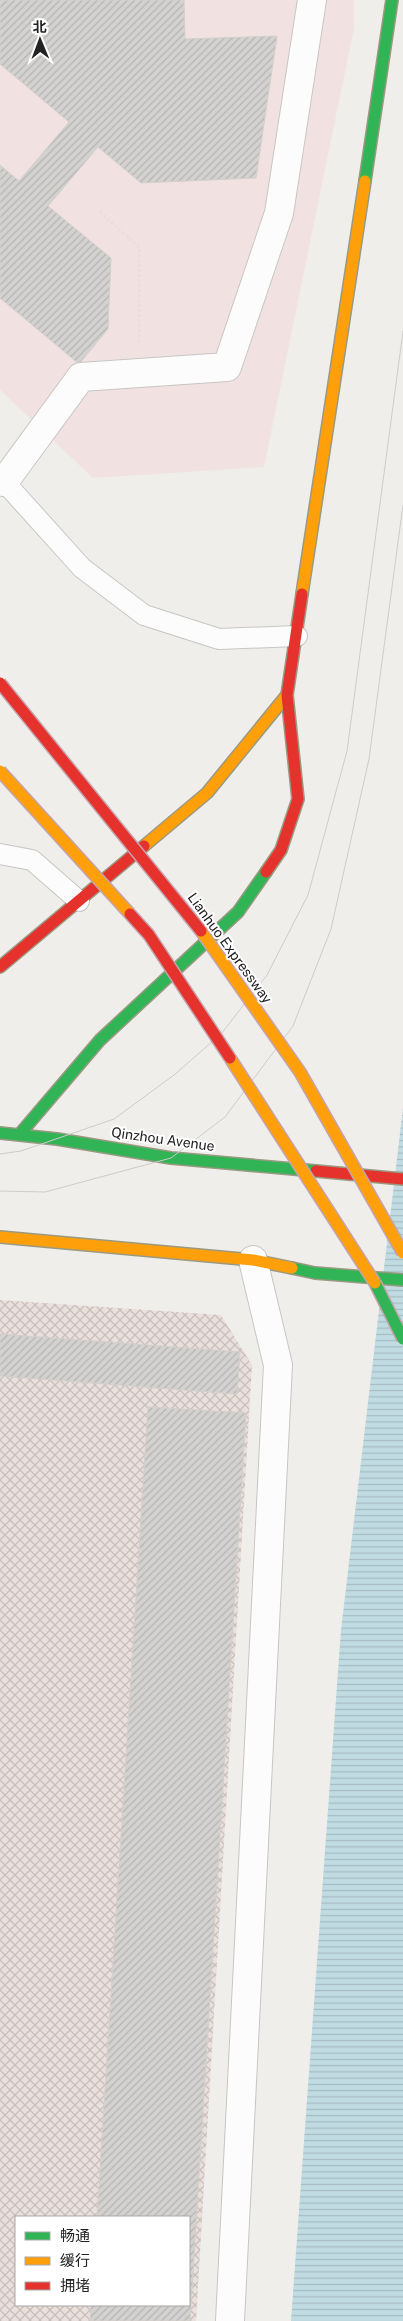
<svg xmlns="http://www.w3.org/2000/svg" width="403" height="2321" viewBox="0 0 403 2321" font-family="'Public Sans','Noto Sans SC',sans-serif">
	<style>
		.commercial { fill: #f1e2e1 }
		.military { fill: url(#military-cross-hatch); fill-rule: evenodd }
		.water { fill: url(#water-rules) }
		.building { fill: url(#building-hatch); stroke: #d3cfcc }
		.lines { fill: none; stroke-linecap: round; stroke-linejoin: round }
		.lane-casing { stroke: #c7c6c5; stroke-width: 22 }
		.street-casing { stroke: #c7c6c5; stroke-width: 30 }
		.fast-casing { stroke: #9a9a82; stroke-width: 14 }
		.slow-casing { stroke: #9a9a82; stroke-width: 14 }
		.jam-casing { stroke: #9a9a82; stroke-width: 14 }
		.path { stroke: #ecdcdb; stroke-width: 3; stroke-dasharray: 2.5 2.5; stroke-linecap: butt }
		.lane { stroke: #fdfcfc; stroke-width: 20 }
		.street { stroke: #fdfcfc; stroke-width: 28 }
		.fast { stroke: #30b455; stroke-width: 11 }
		.slow { stroke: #ff9f0a; stroke-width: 11 }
		.jam { stroke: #e5322d; stroke-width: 11 }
		.tram { stroke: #ccc; stroke-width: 1 }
		.fast-bridge-casing { stroke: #c4a3ae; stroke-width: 14; stroke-linecap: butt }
		.slow-bridge-casing { stroke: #c4a3ae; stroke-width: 14; stroke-linecap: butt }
		.jam-bridge-casing { stroke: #c4a3ae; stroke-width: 14; stroke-linecap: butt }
		.fast-bridge { stroke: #30b455; stroke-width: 11 }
		.slow-bridge { stroke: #ff9f0a; stroke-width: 11 }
		.jam-bridge { stroke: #e5322d; stroke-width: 11 }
		.labels { text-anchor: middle; stroke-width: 4; stroke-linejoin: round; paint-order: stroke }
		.street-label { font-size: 14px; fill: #222; stroke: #fff }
	</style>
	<defs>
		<pattern id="military-cross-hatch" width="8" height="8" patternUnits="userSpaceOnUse" patternTransform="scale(1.25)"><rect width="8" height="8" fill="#e9dfdb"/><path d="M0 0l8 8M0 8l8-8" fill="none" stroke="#c8bfbc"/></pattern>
		<pattern id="water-rules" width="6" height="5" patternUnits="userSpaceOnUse" patternTransform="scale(1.25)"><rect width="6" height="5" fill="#c0dce2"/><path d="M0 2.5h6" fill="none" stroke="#a5bcc2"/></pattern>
		<pattern id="building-hatch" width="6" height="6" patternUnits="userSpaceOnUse" patternTransform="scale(1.25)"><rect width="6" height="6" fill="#d4d2d0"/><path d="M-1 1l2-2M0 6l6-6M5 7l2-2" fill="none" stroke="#b6b4b2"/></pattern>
	</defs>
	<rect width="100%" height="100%" fill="#f0eeeb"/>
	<path class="commercial" d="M0,0H354V28L264,467L93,478L0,390Z"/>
	<path class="military" d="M0,1300L221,1315L252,1365L196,2321H0ZM16,2217H189V2305H16Z"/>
	<path class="water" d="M403,1108V2321H291L341,1630Z"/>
	<path class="building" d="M0,0H184L185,39L277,36L256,178L141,183L98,147L48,206L111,258L108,329L79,364L0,298V165L19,181L69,122L0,64Z
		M0,1334L240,1352L237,1394L0,1376Z
		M148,1407L246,1413L190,2321H90L91,2305H189V2217H97Z"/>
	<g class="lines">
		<defs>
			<path id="lane" d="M0,477L82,568L144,615L219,639L297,636
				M0,854L32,860L79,901"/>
			<path id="street" d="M4,482L81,377L227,367L279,213L312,0
				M230,2321L278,1365L253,1260"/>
			<path id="fast" d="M365,181L392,0
				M0,1133L57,1139L171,1158L316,1171
				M19,1135L100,1040L238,912L266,872
				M292,1268L315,1273L403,1280"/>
			<path id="slow" d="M302,594L365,181
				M144,846L207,793L287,695
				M0,1237L253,1260L292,1268"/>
			<path id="jam" d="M266,872L281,850L298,799L287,695L302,594
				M0,967L144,846
				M316,1171L403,1179"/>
		</defs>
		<use href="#lane" class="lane-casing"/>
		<use href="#street" class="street-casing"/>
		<use href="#fast" class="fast-casing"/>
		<use href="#slow" class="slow-casing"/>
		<use href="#jam" class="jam-casing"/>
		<path class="path" d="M100,212L139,247V343"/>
		<use href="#lane" class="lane"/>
		<use href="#street" class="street"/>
		<use href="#fast" class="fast"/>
		<use href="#slow" class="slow"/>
		<use href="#jam" class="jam"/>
		<path class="tram" d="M0,1154L21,1151L114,1119L174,1075L221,1034L267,975L308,895L347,751L403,331
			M0,1191L45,1192L171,1158L225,1117L293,1026L331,929L369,759L403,505"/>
		<defs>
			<path id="fast-bridge" d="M375,1283L403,1339"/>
			<path id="slow-bridge" d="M0,771L130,914
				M201,931L300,1072L403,1253
				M230,1058L375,1283"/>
			<path id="jam-bridge" d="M0,683L201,931
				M130,914L149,935L230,1058"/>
		</defs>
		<use href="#fast-bridge" class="fast-bridge-casing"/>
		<use href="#slow-bridge" class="slow-bridge-casing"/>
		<use href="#jam-bridge" class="jam-bridge-casing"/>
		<use href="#fast-bridge" class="fast-bridge"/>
		<use href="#slow-bridge" class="slow-bridge"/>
		<use href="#jam-bridge" class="jam-bridge"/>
	</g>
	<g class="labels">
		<g class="street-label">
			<text transform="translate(230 948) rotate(54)" y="5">Lianhuo Expressway</text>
			<text transform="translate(163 1139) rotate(8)" y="5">Qinzhou Avenue</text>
		</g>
	</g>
	<rect x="15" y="2216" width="175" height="90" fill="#ffffff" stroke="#a7a7a7"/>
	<rect x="25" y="2232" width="25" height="8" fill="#30b455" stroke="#a7a7a7"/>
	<text x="60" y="2241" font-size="15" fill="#222222">畅通</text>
	<rect x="25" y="2257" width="25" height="8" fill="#ff9f0a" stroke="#a7a7a7"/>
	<text x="60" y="2266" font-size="15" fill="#222222">缓行</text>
	<rect x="25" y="2282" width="25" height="8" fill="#e5322d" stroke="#a7a7a7"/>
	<text x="60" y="2291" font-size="15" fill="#222222">拥堵</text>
	<g transform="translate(40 40) rotate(359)" stroke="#ffffff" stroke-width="4" paint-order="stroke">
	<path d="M0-4L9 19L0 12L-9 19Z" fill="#222222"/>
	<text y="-8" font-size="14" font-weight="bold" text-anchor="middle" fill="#222222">北</text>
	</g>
</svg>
